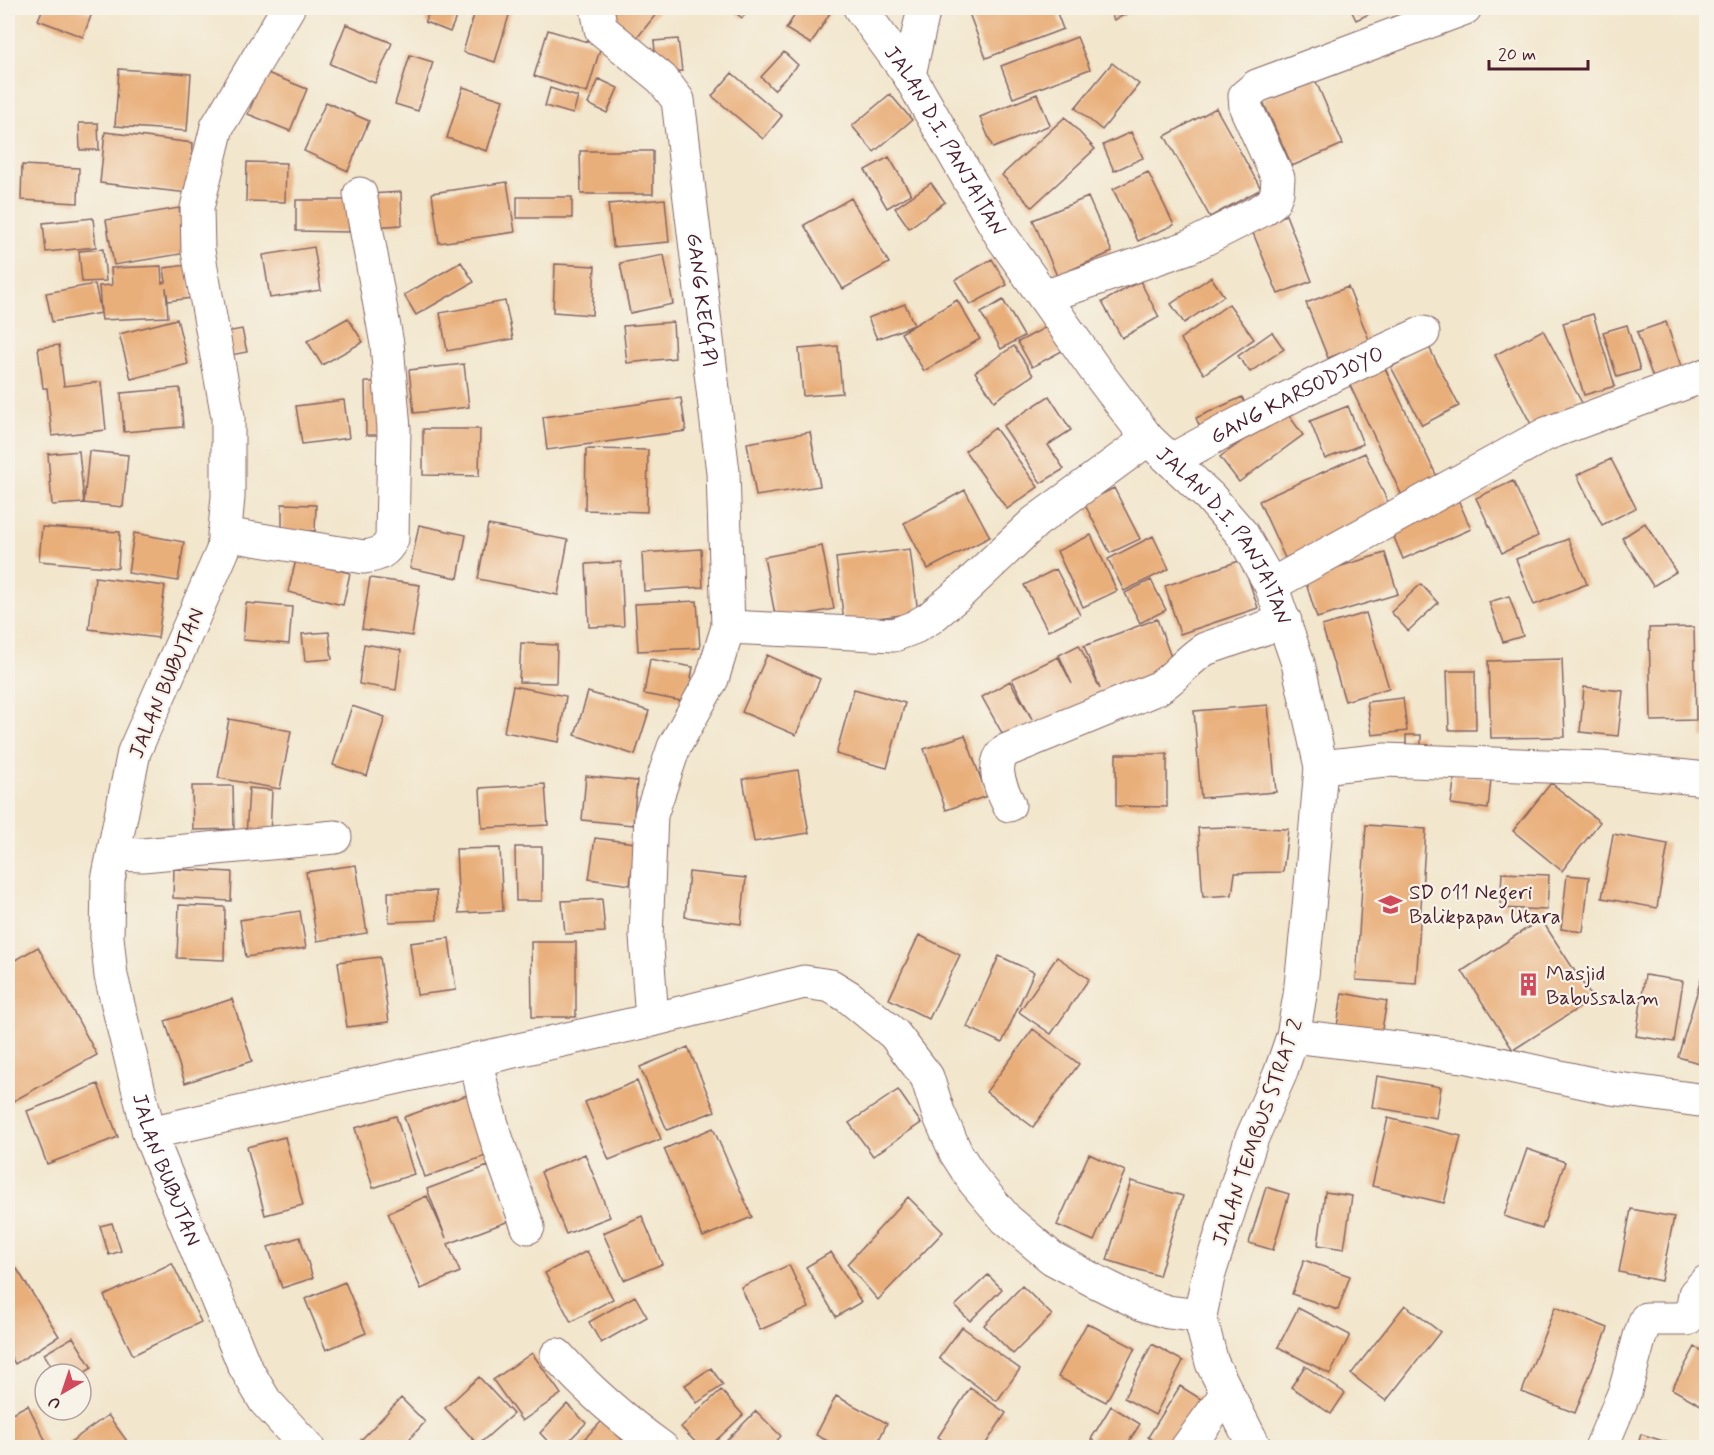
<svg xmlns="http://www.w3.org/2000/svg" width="1714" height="1455" viewBox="0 0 1714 1455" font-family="Mynerve,sans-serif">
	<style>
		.building { fill: #e9af7a }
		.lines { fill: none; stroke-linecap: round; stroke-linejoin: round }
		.minor-casing { stroke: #856563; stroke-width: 35 }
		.minor { stroke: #fff; stroke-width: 33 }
		.labels { text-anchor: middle; stroke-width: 4.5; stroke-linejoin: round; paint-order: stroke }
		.street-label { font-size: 21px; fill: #4a1f2b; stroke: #f7f3e8 }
		.poi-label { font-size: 21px; fill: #4a1f2b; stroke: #f7f3e8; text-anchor: start }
	</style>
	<rect width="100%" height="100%" fill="#f7f3e8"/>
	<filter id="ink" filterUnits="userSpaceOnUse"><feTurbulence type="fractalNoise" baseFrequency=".0167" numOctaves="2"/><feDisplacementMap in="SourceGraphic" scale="12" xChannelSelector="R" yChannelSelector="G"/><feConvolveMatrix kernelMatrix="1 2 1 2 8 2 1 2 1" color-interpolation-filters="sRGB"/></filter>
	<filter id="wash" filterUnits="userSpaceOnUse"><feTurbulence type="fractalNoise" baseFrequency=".008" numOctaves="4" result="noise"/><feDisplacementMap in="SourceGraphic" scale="24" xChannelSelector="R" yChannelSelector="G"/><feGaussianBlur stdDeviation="1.35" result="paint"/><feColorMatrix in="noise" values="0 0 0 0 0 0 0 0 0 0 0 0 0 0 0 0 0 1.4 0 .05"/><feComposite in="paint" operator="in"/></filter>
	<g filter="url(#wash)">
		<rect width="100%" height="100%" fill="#f2e6cc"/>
		<g id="blocks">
			<path class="building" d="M43,8H77L92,13L83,37L38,20Z
				M431,8H460L450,32L425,22Z
				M476,8H497L510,12L495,62L463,52Z
				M617,8H661L637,38L610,17Z
				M730,8H751L742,18Z
				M799,8H833L811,44L786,29Z
				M967,8H1055L1063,29L986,58Z
				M1108,8H1139L1114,20Z
				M1350,8H1382L1356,20Z
				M346,24L392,43L375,83L330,64Z
				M548,30L601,46L587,93L534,76Z
				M1077,37L1090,69L1013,98L1001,66Z
				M678,39L682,71L657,72L654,41Z
				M784,52L798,65L774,90L761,77Z
				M410,55L433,62L418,111L395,104Z
				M1112,63L1139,84L1102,130L1075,108Z
				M119,69L191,74L187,131L115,126Z
				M265,72L307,89L290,131L248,114Z
				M732,73L782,116L763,139L712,96Z
				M1314,77L1343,144L1292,166L1262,99Z
				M599,79L618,88L607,113L588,104Z
				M463,87L503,100L487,151L447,138Z
				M550,88L578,97L573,114L545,106Z
				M890,94L912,120L874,152L852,126Z
				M1037,94L1050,125L993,148L980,117Z
				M326,102L369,121L348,171L304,151Z
				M1216,108L1261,189L1210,217L1165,136Z
				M1065,117L1095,149L1032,207L1002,175Z
				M79,123H98L99,150H80Z
				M105,132L193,143L188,193L100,183Z
				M1131,132L1143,158L1114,171L1103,145Z
				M580,151H653V194H581Z
				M889,157L911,194L887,208L865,170Z
				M247,162L286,163L285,202L246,201Z
				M22,165L79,168L78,203L21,200Z
				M1148,172L1174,225L1138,241L1113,189Z
				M507,182L515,232L439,243L432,193Z
				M931,183L945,202L909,228L895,208Z
				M401,192L402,225L372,227L370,194Z
				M517,197H572V218H517Z
				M1088,197L1112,252L1057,276L1033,220Z
				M851,198L889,263L843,289L804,225Z
				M665,199L669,242L613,247L608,204Z
				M296,200H349V232L296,231Z
				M179,208L187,253L114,265L106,220Z
				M1286,215L1312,281L1278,294L1251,228Z
				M93,218L96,247L46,252L43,223Z
				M314,247L321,290L270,298L263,255Z
				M103,249L106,281L82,282L79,251Z
				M664,255L673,304L630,313L620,263Z
				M992,259L1007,285L970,305L955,280Z
				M461,262L474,282L416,315L404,295Z
				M555,264L595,266L592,315L553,312Z
				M187,265L192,298L168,301L166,288L168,317L102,320L101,313L52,322L46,293L95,284L101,313L99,286L112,285L111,268L161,266L162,283L166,282L164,268Z
				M1211,277L1224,296L1184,323L1171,304Z
				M1140,281L1159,317L1122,338L1102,302Z
				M1348,287L1370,342L1328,358L1306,303Z
				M957,300L980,339L924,371L901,333Z
				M1003,300L1024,336L1001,349L981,313Z
				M505,301L513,339L447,351L440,313Z
				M905,304L914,325L877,339L868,318Z
				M1229,304L1254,339L1204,374L1180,339Z
				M1593,314L1615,386L1584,395L1563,323Z
				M348,318L363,342L322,365L307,341Z
				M177,319L188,364L131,379L119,334Z
				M673,322L675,358L627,363L623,326Z
				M1666,322L1684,375L1655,384L1637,332Z
				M1627,325L1640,370L1617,377L1603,332Z
				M1048,326L1062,351L1032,367L1018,342Z
				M242,329L247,352L220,357L215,334Z
				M1543,330L1582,403L1533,428L1495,355Z
				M1272,332L1284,349L1250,372L1238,356Z
				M59,345L64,386L101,382L106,430L52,436L47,388H43L38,348Z
				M838,346L842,393L803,396L799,349Z
				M1014,346L1033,375L994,401L975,372Z
				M1429,347L1459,406L1422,425L1391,367Z
				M1382,362L1439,481L1403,498L1347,379Z
				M464,364L469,407L414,413L409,370Z
				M365,382H386L387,435H366Z
				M180,388L183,427L124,432L121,393Z
				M1049,396L1071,430L1048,445L1064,469L1041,483L1003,426Z
				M1242,397L1249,411L1202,432L1196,418Z
				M681,398L686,431L547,450L543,417Z
				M344,400L349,438L302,444L296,406Z
				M1348,406L1363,444L1325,459L1310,421Z
				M1285,410L1303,435L1239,482L1220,457Z
				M995,428L1038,487L1007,509L965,451Z
				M423,429H480L479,476L423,475Z
				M810,432L820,486L756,496L747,443Z
				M586,449L648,450L647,512L585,510Z
				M79,451L84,503L52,505L48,454Z
				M89,451L128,455L123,507L84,503Z
				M1365,453L1391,509L1285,558L1259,501Z
				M1611,459L1636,508L1602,525L1577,475Z
				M1513,481L1538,536L1502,553L1476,498Z
				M1114,488L1140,539L1110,553L1084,503Z
				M965,490L990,537L928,569L904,523Z
				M1456,495L1471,529L1403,559L1389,525Z
				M282,504L316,505L315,531L282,530Z
				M1645,523L1676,572L1653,586L1622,538Z
				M419,525L466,535L458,578L410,568Z
				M488,525L568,540L558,595L478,579Z
				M42,527L120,532L118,568L39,561Z
				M134,533L184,542L178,581L128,573Z
				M1091,535L1117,591L1083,607L1057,551Z
				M1153,536L1169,569L1124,591L1108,559Z
				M1568,539L1587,584L1534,605L1516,559Z
				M822,546L834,609L776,620L764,557Z
				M701,549L703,587L644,591L642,553Z
				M910,549L918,613L844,622L836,558Z
				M1385,553L1398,594L1317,618L1304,577Z
				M296,560L350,573L343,605L288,592Z
				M1242,560L1258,608L1180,634L1165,586Z
				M621,562L624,626L589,627L586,564Z
				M1056,569L1080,615L1048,631L1024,585Z
				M95,577L165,586L158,638L89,629Z
				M370,578L420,585L412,636L362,629Z
				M1151,580L1166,610L1140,623L1125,593Z
				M1421,584L1438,603L1408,631L1391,612Z
				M1509,596L1523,636L1503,642L1489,602Z
				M697,601L700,648L638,651L635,604Z
				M246,603L292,607L289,644L243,640Z
				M1366,613L1389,688L1345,701L1322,626Z
				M1157,619L1175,668L1007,742L982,697L1010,681L1032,719L1012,679L1058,657L1072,684L1059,655L1079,645L1100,689L1084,646Z
				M1703,624H1706V676H1703Z
				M1694,627L1696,720L1651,721L1649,628Z
				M329,632L332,659L305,661L302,634Z
				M521,643L557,645L556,683L519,682Z
				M364,644L401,650L396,690L359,684Z
				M767,655L820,679L796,735L742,712Z
				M650,659L693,667L687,702L644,694Z
				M1562,659L1565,737L1491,738L1488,661Z
				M1447,671H1475L1476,730H1449Z
				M513,686L566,696L559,742L504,732Z
				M1584,687L1623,691L1618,736L1580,732Z
				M854,689L905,703L887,768L836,754Z
				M1705,691H1706V738H1702Z
				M588,692L649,711L635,755L575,735Z
				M1403,698L1407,731L1372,735L1367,702Z
				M1268,705L1276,792L1201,798L1194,711Z
				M352,706L385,717L367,776L333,765Z
				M229,719L291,731L280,789L218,778Z
				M965,735L987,796L946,810L924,749Z
				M1406,735H1421V759H1406Z
				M1116,754H1167V807L1116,806Z
				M798,770L809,833L754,842L743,779Z
				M1455,774L1491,779L1488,809L1451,804Z
				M586,776L637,781L633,825L582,820Z
				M1551,783L1600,822L1562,871L1513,831Z
				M545,784L548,825L482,828L480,788Z
				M192,786H233L234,829L193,830Z
				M249,788L272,790L270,837L246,836Z
				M1366,825L1426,829L1416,984L1356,980Z
				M1228,827L1288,829L1283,872L1235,873L1232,895L1203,897L1198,828Z
				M1613,834L1668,844L1657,908L1602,898Z
				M595,838L635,843L630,885L589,879Z
				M515,847H542V901H516Z
				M500,848L503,911L459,913L456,849Z
				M356,865L367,933L317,941L306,872Z
				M174,869L232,872L231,901L173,898Z
				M689,872L746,878L741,924L685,917Z
				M1502,873L1549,875L1547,910L1500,908Z
				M1567,875L1589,877L1583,932L1561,929Z
				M436,891L437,920L389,922L388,892Z
				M602,899L605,932L565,934L562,901Z
				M179,905L225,907L224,960L177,958Z
				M300,911L306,948L246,957L240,920Z
				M1541,919L1593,999L1513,1050L1462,971Z
				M919,935L960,955L929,1019L889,999Z
				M449,938L456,990L417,995L410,943Z
				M531,942H576V1017H532Z
				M38,947L97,1055L8,1104V964Z
				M999,956L1034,972L1002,1043L967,1027Z
				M380,957L389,1022L347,1027L338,962Z
				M1057,957L1089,979L1051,1034L1019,1012Z
				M1645,975L1683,981L1674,1042L1636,1036Z
				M1702,976L1706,977V1065L1678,1057Z
				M1342,993L1387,1001L1381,1035L1337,1027Z
				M232,999L252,1061L185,1083L165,1021Z
				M1033,1029L1079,1064L1033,1127L986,1092Z
				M688,1047L715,1111L667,1130L640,1067Z
				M1377,1076L1441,1087L1436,1118L1372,1107Z
				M637,1081L661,1139L609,1160L585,1102Z
				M98,1084L118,1137L47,1164L27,1111Z
				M898,1090L921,1123L873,1156L849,1123Z
				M470,1094L491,1154L425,1177L404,1117Z
				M396,1116L414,1174L373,1188L355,1128Z
				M1388,1118L1461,1136L1444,1203L1372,1186Z
				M713,1128L752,1217L703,1237L664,1149Z
				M285,1137L303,1205L265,1215L247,1147Z
				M1527,1149L1565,1162L1542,1229L1504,1216Z
				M585,1154L610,1217L566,1234L541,1172Z
				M1089,1154L1125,1171L1094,1241L1057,1225Z
				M488,1166L509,1221L448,1244L460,1272L421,1289L388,1213L427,1196L446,1238L427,1189Z
				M1131,1181L1183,1196L1159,1276L1107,1260Z
				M1266,1187L1289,1194L1273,1250L1249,1243Z
				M1325,1192L1352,1196L1344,1249L1318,1245Z
				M908,1197L943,1232L878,1300L847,1264Z
				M1631,1209L1674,1217L1661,1281L1619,1272Z
				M642,1216L662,1264L624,1280L603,1233Z
				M112,1223L121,1251L109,1255L100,1226Z
				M300,1237L313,1278L282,1288L268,1247Z
				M587,1251L613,1299L571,1322L545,1273Z
				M831,1252L861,1302L836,1317L806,1267Z
				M1304,1260L1350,1276L1338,1310L1292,1294Z
				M172,1263L201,1322L133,1355L104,1296Z
				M789,1265L809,1308L760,1330L741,1287Z
				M17,1269L59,1336L15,1364L8,1352V1275Z
				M988,1275L1002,1289L970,1321L955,1306Z
				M345,1282L366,1333L326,1350L305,1299Z
				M1022,1286L1052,1315L1013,1354L984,1325Z
				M635,1296L647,1317L601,1343L589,1322Z
				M1405,1305L1440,1332L1386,1401L1351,1374Z
				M1555,1307L1608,1328L1575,1413L1522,1392Z
				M1298,1308L1350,1335L1330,1374L1278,1347Z
				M1087,1323L1135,1348L1106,1402L1058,1377Z
				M962,1327L1020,1369L997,1401L939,1358Z
				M73,1337L92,1368L82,1374H56L44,1354Z
				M1152,1344L1183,1361L1155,1415L1124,1398Z
				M1695,1347L1706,1353V1408L1672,1389Z
				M532,1353L561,1394L522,1421L493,1380Z
				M1305,1366L1345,1393L1331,1414L1291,1387Z
				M711,1368L723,1385L697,1403L685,1385Z
				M479,1377L513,1414L478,1445L445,1408Z
				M1180,1386L1204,1401L1173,1448H1165L1148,1437Z
				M970,1388L1006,1413L983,1448H954L938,1437Z
				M721,1390L743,1415L708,1448H701L681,1427Z
				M836,1396L887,1423L875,1448H841L816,1435Z
				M401,1398L425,1422L401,1448H368L361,1440Z
				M567,1404L586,1423L562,1448H554L540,1433Z
				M28,1405L49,1448H8V1415Z
				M1111,1406L1140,1424L1125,1448H1105L1091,1439Z
				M756,1411L781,1436L770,1448H719Z
				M108,1415L132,1448H72L69,1443Z
				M603,1420L630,1448H575Z
				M1641,1434L1682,1447V1448H1637Z"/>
		</g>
	</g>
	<g filter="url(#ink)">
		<use href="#blocks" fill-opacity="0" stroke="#856563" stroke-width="1.5"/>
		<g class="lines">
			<defs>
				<g id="minor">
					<path id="s1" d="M288,8L217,127L197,208L198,251L228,417V497L223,550L134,752L108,880L107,937L111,976L149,1133L244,1365L265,1401L308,1448"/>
					<path id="s2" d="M597,8L601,29L662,79L678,100L723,472L728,627L712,679L674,747L651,815L646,936L652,1020"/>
					<path id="s3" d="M860,8L909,75L1002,237L1094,368L1148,439L1210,497L1242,534L1271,585L1298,663L1321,767L1309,908L1300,995L1293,1036L1280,1074L1251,1140L1208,1277L1200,1316L1212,1363L1255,1448"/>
					<path d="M909,75L924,8"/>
					<path d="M1044,297L1189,247L1262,210L1273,202L1277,192L1278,178L1246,108L1245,96L1257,86L1465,8"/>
					<path id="s4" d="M1172,460C1254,414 1337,372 1423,333"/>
					<path d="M224,534L364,557C378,555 386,552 392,539L394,429L387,344L360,194"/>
					<path d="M1271,585L1546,434L1706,375"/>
					<path d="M728,627L894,635L915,627L930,618L961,592L1035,522L1148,439"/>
					<path d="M1321,767L1385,760L1601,768L1706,779"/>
					<path d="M1009,805C1001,788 990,766 1005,751L1158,688C1176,677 1187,660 1205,649L1285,621"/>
					<path d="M114,854L143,855L335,837"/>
					<path d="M1293,1036L1464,1056L1611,1088L1706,1101"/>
					<path d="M476,1059C486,1117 508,1172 528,1227"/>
					<path d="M149,1133L652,1020L804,982L831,986L849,997L894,1034L927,1077L938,1112L956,1153L974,1181L1006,1219L1052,1258L1093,1280L1142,1304L1168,1312L1200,1316"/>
					<path d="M557,1355C589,1391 623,1420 662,1448"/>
					<path d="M1187,1448L1227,1393"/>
					<path d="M1601,1448L1625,1391L1640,1336L1646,1319H1687L1692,1314L1695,1294L1706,1282"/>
				</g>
			</defs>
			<use href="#minor" class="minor-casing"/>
			<use href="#minor" class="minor"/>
		</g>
	</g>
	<defs>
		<symbol id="school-bare" viewBox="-9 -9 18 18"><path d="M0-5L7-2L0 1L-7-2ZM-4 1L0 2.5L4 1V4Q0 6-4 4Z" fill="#d1495b" stroke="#f7f3e8" stroke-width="2.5" paint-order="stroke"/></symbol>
		<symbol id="building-bare" viewBox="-9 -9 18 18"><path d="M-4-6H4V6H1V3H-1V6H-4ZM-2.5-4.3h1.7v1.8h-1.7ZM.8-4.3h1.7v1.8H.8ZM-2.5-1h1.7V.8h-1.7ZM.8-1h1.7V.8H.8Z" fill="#d1495b" stroke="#f7f3e8" stroke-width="2.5" paint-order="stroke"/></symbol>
	</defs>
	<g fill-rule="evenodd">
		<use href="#school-bare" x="1374" y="888" width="33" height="33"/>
		<use href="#building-bare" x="1512" y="968" width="33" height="33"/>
	</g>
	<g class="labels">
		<g class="street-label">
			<text dy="7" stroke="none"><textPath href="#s3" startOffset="158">JALAN D.I. PANJAITAN</textPath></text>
			<text dy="7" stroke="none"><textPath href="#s2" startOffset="328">GANG KECAPI</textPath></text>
			<text dy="7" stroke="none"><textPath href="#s4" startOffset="141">GANG KARSODJOYO</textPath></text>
			<text dy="7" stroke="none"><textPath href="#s3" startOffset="644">JALAN D.I. PANJAITAN</textPath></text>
			<text transform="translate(166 683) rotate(-67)" y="7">JALAN BUBUTAN</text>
			<text transform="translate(1257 1132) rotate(-71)" y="7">JALAN TEMBUS STRAT 2</text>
			<text dy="7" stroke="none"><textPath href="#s1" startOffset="1216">JALAN BUBUTAN</textPath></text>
		</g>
		<g class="poi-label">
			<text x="1409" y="899">SD 011 Negeri<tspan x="1409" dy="24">Balikpapan Utara</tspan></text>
			<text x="1546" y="980">Masjid<tspan x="1546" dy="24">Babussalam</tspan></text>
		</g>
	</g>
	<rect width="1714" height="1455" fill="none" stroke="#f7f3e8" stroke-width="30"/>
	<g transform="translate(63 1392) rotate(219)"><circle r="28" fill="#f7f3e8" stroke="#b29e9c" stroke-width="1.5"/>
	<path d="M0-4.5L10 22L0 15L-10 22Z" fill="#d1495b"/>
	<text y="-9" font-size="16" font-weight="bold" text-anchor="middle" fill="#4a1f2b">U</text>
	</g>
	<path d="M1489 60v9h99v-9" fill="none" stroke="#4a1f2b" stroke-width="3"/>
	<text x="1498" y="60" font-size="18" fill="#4a1f2b" stroke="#f7f3e8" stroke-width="4.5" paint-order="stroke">20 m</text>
</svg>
